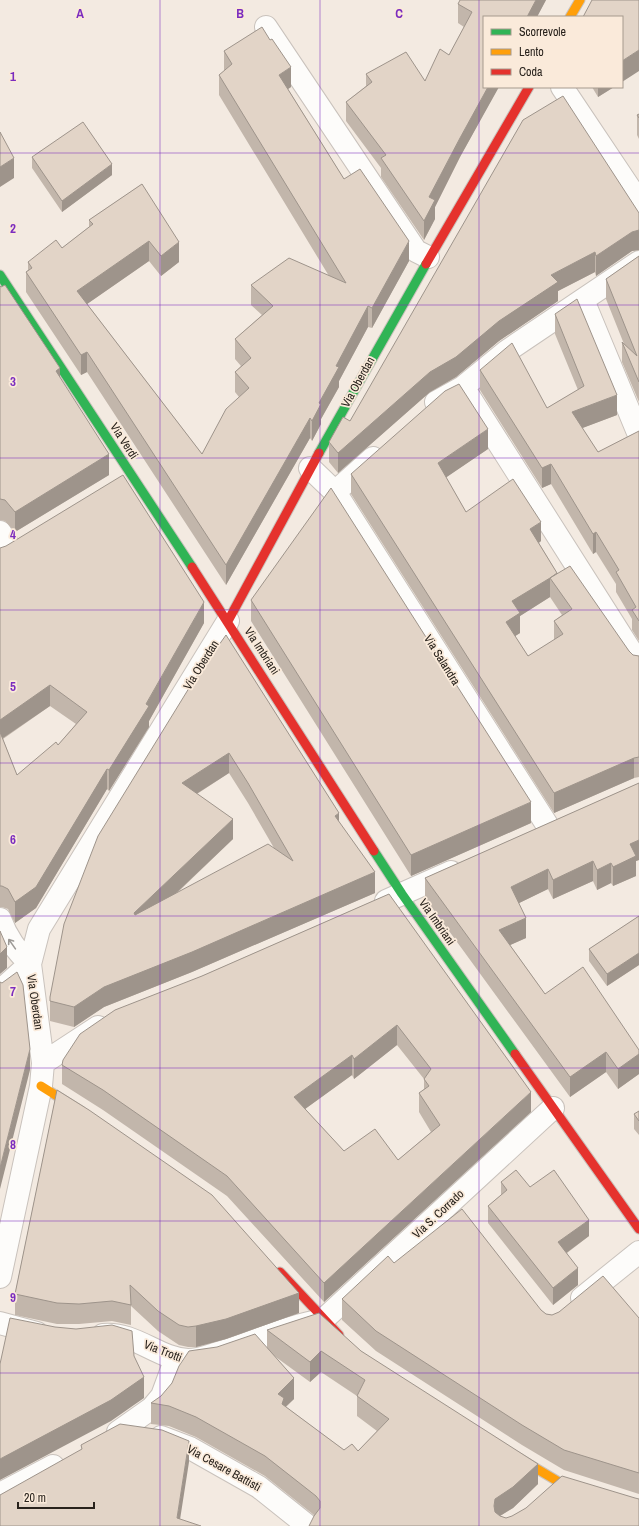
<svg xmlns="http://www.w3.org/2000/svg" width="639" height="1526" viewBox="0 0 639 1526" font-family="'Archivo Narrow',sans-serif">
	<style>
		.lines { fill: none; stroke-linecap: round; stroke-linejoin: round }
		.street-casing { stroke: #c9c2bc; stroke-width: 24 }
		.fast-casing { stroke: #c9c2bc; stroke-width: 11 }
		.slow-casing { stroke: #c9c2bc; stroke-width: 11 }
		.jam-casing { stroke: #c9c2bc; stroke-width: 11 }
		.street { stroke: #fdfcfa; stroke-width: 22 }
		.fast { stroke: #30b455; stroke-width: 9 }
		.slow { stroke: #ff9f0a; stroke-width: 9 }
		.jam { stroke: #e5322d; stroke-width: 9 }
		.wall { fill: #c2b6ab; fill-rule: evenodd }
		.shaded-wall { fill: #9e948b }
		.building { fill: #e2d4c7; stroke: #9e948b; fill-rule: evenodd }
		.oneway { stroke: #9d9a96 }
		.grid { fill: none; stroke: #7b2cbf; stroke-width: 1; stroke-opacity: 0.55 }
		.labels { text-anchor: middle; stroke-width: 3.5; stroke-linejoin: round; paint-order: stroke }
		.street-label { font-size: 12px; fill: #28221c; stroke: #faeada }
		.grid-label { font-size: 13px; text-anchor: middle; font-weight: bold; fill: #7b2cbf; stroke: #faeada; stroke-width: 3.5; stroke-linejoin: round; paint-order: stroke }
	</style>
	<rect width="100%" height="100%" fill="#f3eae1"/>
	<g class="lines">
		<defs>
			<path id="street" d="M266,27L416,251L428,257
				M562,87L639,202
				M583,300L639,435
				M463,387L639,664
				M436,402L463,387L507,351L639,262
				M310,468L335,492L373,458
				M335,492L549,828
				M0,532L11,549
				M386,901L451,872
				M0,919C7,938 16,950 30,964L0,991
				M43,1063L98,1027
				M0,1277L41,1086L43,1063L30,964L39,929L228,621
				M582,1298L639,1252
				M0,1323L37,1333
				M103,1335C136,1332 158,1359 188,1360C198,1360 208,1356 218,1353C253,1343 286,1326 323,1320L553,1108
				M118,1432L152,1408L162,1396L176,1358
				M161,1437L190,1448L259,1487L308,1526
				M0,1494L53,1466"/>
			<path id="fast" d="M0,275L192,567
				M319,453L426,264
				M374,851L402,894L515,1054"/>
			<path id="slow" d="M570,17L580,0
				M41,1086L81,1111
				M512,1454L559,1482L639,1507"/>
			<path id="jam" d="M426,264L529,87
				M192,567L374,851
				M228,621L319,453
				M515,1054L639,1229
				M280,1272L339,1335"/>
		</defs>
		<use href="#street" class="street-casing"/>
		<use href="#fast" class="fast-casing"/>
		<use href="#slow" class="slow-casing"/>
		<use href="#jam" class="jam-casing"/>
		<use href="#street" class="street"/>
		<use href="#fast" class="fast"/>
		<use href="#slow" class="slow"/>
		<use href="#jam" class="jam"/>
	</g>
	<path class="wall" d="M546,0L460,157L435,207V219L424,240L381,177V168L346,121V102L366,86V74L425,81L449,55L464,27L458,23V4Z
		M224,51L291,87L288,89L344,179L409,261L372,328L368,327L339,381V387L321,419V424L312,441L310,438L226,585L87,372L81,375L26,292V272L28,270V262L62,248L89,227V220L142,184L179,262L161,276L149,261L87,304L202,454L239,397L235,392V372L241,366L235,359V339L262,315L251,305V285L329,276L219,95V75L224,71Z
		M592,87H614L598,97Z
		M639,114V139L637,135V115Z
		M32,157L112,175L62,212L32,168Z
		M639,213V250L632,251L596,276L595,272L558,291V301L499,341L456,377L430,392L338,473L329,462V442L350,421Z
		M639,256V402L622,362V342L624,344L606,299V279Z
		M0,286L60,377L109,475L15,532L5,521L0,520Z
		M555,314L617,415L582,428L598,452L639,431V641L632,630V619L616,592V584L596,552L593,554L551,484L542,488L480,390V370L547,408L578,390L555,334Z
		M488,449L446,477L466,512L541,541L539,543L557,573L629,651L633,655L639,656V777L634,778L554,813L351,494V474ZM550,597L562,615L554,621V640L528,656L515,636L520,633V616Z
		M0,548L204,623L149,721V727L109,791L107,789L36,908L15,923L8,909L2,907H0ZM50,706L76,724L58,745L17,775L3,739Z
		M251,600L531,823L411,876L251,621Z
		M194,680L339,822L375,893L192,972L104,1007L74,1027L50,1021V997ZM229,773L248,803L274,848L177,893L233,839L197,794Z
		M639,783V860L636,861V876L613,886L611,883L597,890L593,881L553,899L548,889L519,903L526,938L510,945L545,994L639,1050V1074L618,1089L606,1072L570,1097L425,898V878Z
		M389,894L531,1112L324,1302L227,1196L103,1110L62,1084V1065L202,976ZM397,1045L424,1079V1089L419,1093V1112L431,1132L398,1160L344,1151L305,1109L352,1075L354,1079Z
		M639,916V965L607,986L589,961V949Z
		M57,1090L299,1313L226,1339L196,1347H188L179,1345L158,1331L131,1306V1325L112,1321L79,1324H57L15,1315V1294Z
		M639,1111V1135L634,1129V1114Z
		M501,1182L530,1187L589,1236L567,1253L578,1285L553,1305L488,1223V1206L501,1195Z
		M394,1263L541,1310L546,1314L552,1315L639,1318V1494L564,1470L522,1445L376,1351L342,1320V1299Z
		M267,1330L361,1351L538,1484L513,1508L500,1516L506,1518L635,1498L639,1526L314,1515L265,1476L196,1437L169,1426L151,1424V1403L267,1348ZM273,1355L310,1382L321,1372L357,1396V1416L377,1431L358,1451L344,1450L286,1407L294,1399Z"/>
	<path class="shaded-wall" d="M536,0H546L537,17H527Z
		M639,50V71L622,82V61Z
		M291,67V87L279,95V75Z
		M488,87H499L460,157L435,207V219L424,240V221L429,197L460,138Z
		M598,87H614L598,97Z
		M14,158V178L0,187V167Z
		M112,164V175L62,212V201Z
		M639,230V250L632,251L596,276V256L632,232Z
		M149,241V261L77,311V291Z
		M409,241V261L372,328V308Z
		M179,242V262L161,276V256Z
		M595,252V272L558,291V301L499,341L456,377L430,392L338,473V453L430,372L551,275Z
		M368,306V327L339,381V387L321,419V424L312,441V421L319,403L336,366Z
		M87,352V372L81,375V355Z
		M60,368V389L56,371Z
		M617,395V415L572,432V412Z
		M310,418V438L226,585V565Z
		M488,429V449L438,483V463Z
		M109,454V475L15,532V512Z
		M551,464V484L542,488V468Z
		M541,522V541L530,549V529Z
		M596,532V552L593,554V534Z
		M550,578V597L520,616V633L506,642V622L512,601Z
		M204,602V623L149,721V727L109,791V770Z
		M50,685V706L0,740V720Z
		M229,753V773L182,803V783Z
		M634,758V778L554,813V793Z
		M107,769V789L36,908L15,923V902Z
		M531,802V823L411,876V855Z
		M339,813V833L335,816Z
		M233,819V839L134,933V913Z
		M639,840V860L636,861V876L613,886V867L630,844Z
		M593,861V881L553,899V880Z
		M611,863V883L597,890V870Z
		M548,869V889L511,907V887Z
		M375,872V893L192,972L104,1007L74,1027V1007L104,987Z
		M526,918V938L499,950V930Z
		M7,947V968L0,974V954Z
		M639,953V965L607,986V974Z
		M397,1025V1045L354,1079V1059Z
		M30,1049V1070L0,1189V1168Z
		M606,1052V1072L570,1097V1077Z
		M639,1054V1074L618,1089V1069Z
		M352,1055V1075L294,1117V1097Z
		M531,1092V1112L324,1302V1283Z
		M589,1220V1236L558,1259V1242Z
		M578,1268V1285L553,1305V1288Z
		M299,1293V1313L226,1339L196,1347V1326Z
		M321,1351V1372L310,1382V1362Z
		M144,1377V1398L111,1421L0,1480V1459Z
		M294,1378V1399L284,1408V1419L278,1394Z
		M189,1441V1462L179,1526L177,1518Z
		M538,1464V1484L513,1508L495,1519L494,1506L495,1499Z"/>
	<path class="building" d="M460,0H536L527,17H484V87H488L460,138L429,197L435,200L424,221L381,158L386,155L346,102L372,82L366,74L406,52L425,81L440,49L449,55L472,12L458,4Z
		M592,0H639V50L622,61V17H583Z
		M262,27L270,40L272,39L291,67L279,75L344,179L360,169L409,241L372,308L368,306L336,366L339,367L319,403L321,404L312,421L310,418L226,565L87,352L81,355L26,272L32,268L28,262L56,240L62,248L93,224L89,220L142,184L179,242L161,256L149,241L77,291L202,454L226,409L249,388L235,372L251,358L235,339L273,306L251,285L289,258L346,283L219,75L232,64L224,51Z
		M563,96L639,213V230L632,232L596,256L595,252L551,275L558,282L499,321L456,357L430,372L338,453L329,442L343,417L350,421L523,120Z
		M639,114V118L637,115Z
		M83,122L112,164L62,201L32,157Z
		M0,132L14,158L0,167Z
		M639,256V382L622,342L637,356L606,279Z
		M5,285L60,368L56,371L109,454L15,512L5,500L0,499V286L1,287Z
		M577,299L617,395L572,412L598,452L639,431V621L632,610L636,607L616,572L619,570L596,532L593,534L551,464L542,468L480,370L512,343L547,408L584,386L555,314Z
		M459,384L488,429L438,463L466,512L513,479L541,522L530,529L557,573L550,578L570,566L629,651L633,655L639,656V757L634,758L554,793L351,474L445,391ZM550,578L572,609L554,621L563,634L528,656L506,622L520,613L512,601Z
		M123,475L204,602L146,704L149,706L109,770L107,769L36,887L15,902L8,889L2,886H0V732L17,775L56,742L58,745L87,712L50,685L0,720V548L6,546Z
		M331,488L531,802L411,855L251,600Z
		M226,635L339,813L335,816L375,872L192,952L104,987L74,1007L50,1001V997L64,924L98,836L194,680ZM229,753L248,783L293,861L268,844L135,915L134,913L233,819L182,783Z
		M639,783V840L630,844L636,856L613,867L611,863L597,870L593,861L553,880L548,869L511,887L526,918L499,930L545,994L583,967L639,1050V1054L618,1069L606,1052L570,1077L425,878Z
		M389,894L531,1092L324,1283L227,1176L103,1090L62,1065L63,1060L80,1034L115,1010L202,976ZM397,1025L431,1069L424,1079L429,1086L419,1093L440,1125L398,1160L375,1129L344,1151L294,1097L352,1055L354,1059Z
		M639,916V953L607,974L589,949Z
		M0,931L7,947L0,954Z
		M17,972L23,985L30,1049L0,1168V982L2,983Z
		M57,1090L89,1110L212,1195L299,1293L226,1319L196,1326L188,1327L179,1325L158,1311L130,1285L131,1305L112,1301L79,1304L57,1303L15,1294Z
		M639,1111V1121L634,1114Z
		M516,1170L530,1187L554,1170L589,1220L558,1242L578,1268L553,1288L488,1206L507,1190L501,1182Z
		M462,1209L541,1310L546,1314L552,1315L559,1312L603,1276L639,1318V1473L564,1450L522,1425L376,1331L342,1299L388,1256L394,1263Z
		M319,1313L361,1351L538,1464L513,1487L495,1499L494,1506L495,1512L500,1516L506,1518L512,1516L526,1508L562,1476L635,1498L639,1499V1526H309L314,1516L320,1508V1501L316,1496L265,1456L196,1417L169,1406L151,1403L161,1396L172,1383L179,1366L189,1351L217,1347L255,1334L294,1378L278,1394L284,1398L282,1404L344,1450L352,1444L358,1451L389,1419L357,1396L365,1380L321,1351L310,1362L267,1330Z
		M10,1318L55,1327L76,1329L112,1325L132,1331L134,1356L144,1377L111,1400L0,1459V1364Z
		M120,1424L162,1430L189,1441L177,1518L201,1526H0V1495L82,1449L81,1445Z"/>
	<defs><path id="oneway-shaft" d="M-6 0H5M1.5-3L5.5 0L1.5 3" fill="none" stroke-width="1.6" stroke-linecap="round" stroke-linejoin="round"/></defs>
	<use class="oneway" href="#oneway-shaft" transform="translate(12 944) rotate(-125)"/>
	<path class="grid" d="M160,0V1526M320,0V1526M479,0V1526M0,153H639M0,305H639M0,458H639M0,610H639M0,763H639M0,916H639M0,1068H639M0,1221H639M0,1373H639"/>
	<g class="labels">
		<g class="street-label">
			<text transform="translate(358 382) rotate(-61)" y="4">Via Oberdan</text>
			<text transform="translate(124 441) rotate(57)" y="4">Via Verdi</text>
			<text transform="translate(262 651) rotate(57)" y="4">Via Imbriani</text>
			<text transform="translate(442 660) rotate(58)" y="4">Via Salandra</text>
			<text transform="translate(201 665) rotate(-58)" y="4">Via Oberdan</text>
			<text transform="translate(437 922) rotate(55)" y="4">Via Imbriani</text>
			<text transform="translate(35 1002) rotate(82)" y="4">Via Oberdan</text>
			<text transform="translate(438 1214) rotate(-43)" y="4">Via S. Corrado</text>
			<text transform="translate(163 1351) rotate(21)" y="4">Via Trotti</text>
			<text transform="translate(224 1468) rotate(29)" y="4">Via Cesare Battisti</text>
		</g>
	</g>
	<g class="grid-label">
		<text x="80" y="18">A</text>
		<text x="240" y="18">B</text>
		<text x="399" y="18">C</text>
		<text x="13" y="81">1</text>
		<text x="13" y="233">2</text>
		<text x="13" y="386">3</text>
		<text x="13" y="539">4</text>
		<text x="13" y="691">5</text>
		<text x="13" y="844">6</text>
		<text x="13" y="996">7</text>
		<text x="13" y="1149">8</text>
		<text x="13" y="1302">9</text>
	</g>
	<rect x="483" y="16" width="140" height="72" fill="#faeada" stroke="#a69a8e"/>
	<rect x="491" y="29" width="20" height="6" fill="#30b455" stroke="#a69a8e"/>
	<text x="519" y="36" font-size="12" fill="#28221c">Scorrevole</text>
	<rect x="491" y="49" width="20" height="6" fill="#ff9f0a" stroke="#a69a8e"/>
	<text x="519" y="56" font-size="12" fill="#28221c">Lento</text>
	<rect x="491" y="69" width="20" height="6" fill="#e5322d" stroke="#a69a8e"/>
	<text x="519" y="76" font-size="12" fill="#28221c">Coda</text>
	<path d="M18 1502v6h76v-6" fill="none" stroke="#28221c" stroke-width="2"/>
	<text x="24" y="1502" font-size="12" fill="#28221c" stroke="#faeada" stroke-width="3" paint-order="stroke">20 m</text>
</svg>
